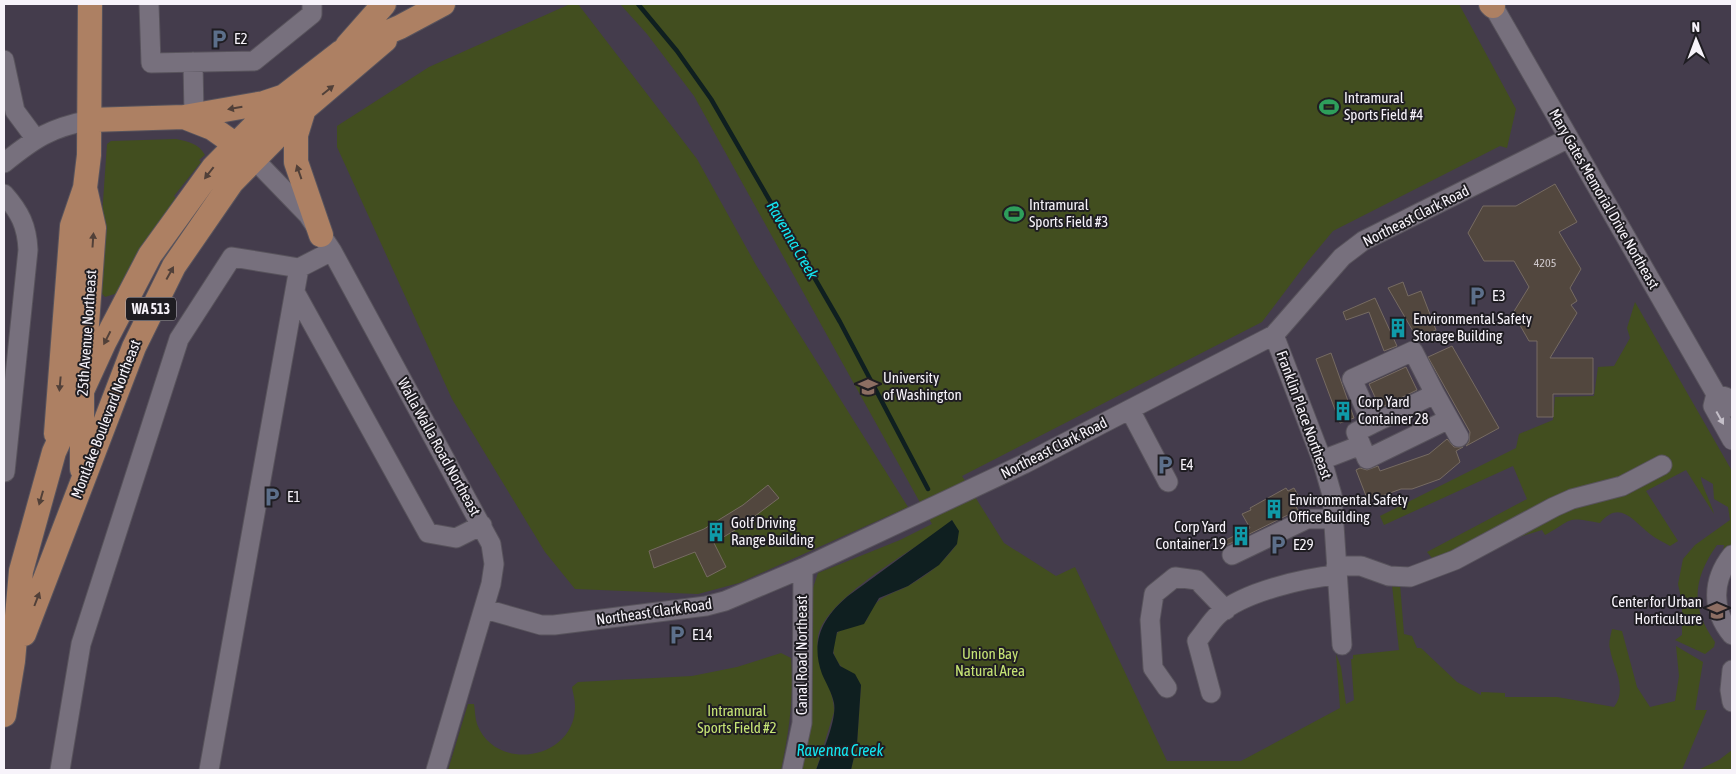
<svg xmlns="http://www.w3.org/2000/svg" width="1736" height="774" viewBox="0 0 1736 774" font-family="'Asap Condensed',sans-serif">
	<style>
		.built { fill: #443c4c }
		.green { fill: #424e1f }
		.water { fill: #0f1f20 }
		.lines { fill: none; stroke-linecap: round; stroke-linejoin: round }
		.stream { stroke: #0f1f20; stroke-width: 4.5 }
		.building { fill: #52473e; stroke: #766b62 }
		.minor-casing { stroke: #58535c; stroke-width: 21 }
		.major-casing { stroke: #58535c; stroke-width: 26 }
		.minor { stroke: #77707d; stroke-width: 19 }
		.major { stroke: #ad8063; stroke-width: 24 }
		.oneway { fill: #514039 }
		.oneway2 { fill: #c4bfc8 }
		.labels { text-anchor: middle; stroke-width: 4; stroke-linejoin: round; paint-order: stroke }
		.number-label { font-size: 12px; fill: #cec8cb }
		.shield { fill: #1f1d22; stroke: #b6b3b9; stroke-width: 1 }
		.shield-label { font-size: 14px; font-weight: bold; fill: #f7f3fa }
		.poi-label { font-size: 15px; fill: #f7f3fa; stroke: #1f1d22; text-anchor: start }
		.street-label { font-size: 15px; fill: #f7f3fa; stroke: #1f1d22 }
		.park-label { font-size: 15px; fill: #c6e475; stroke: #1f1d22 }
		.water-label { font-size: 16px; font-style: italic; fill: #13e6f1; stroke: #1f1d22 }
	</style>
	<rect width="100%" height="100%" fill="#39343f"/>
	<path class="built" d="M4,4H1732V770H4Z"/>
	<path class="green" d="M570,4H578L697,159L756,265L908,507L739,583L698,594L575,589L545,552L452,399L337,147V126L429,67Z
		M620,4H1459L1516,109L1507,148L1500,146L1333,231L1308,261L1262,322L962,476L1004,543L1056,576L1075,567L1167,761H1241L1340,708L1336,654L1341,667L1346,704L1354,700L1351,659H1353V655L1399,650L1392,585L1400,584L1404,634L1412,636L1417,648H1421L1457,682L1481,695V692L1505,693V697H1557L1614,707C1628,688 1613,668 1610,649C1608,643 1611,635 1612,629L1622,631L1637,687L1650,707L1675,701L1679,676L1676,646L1703,662L1695,710H1707L1682,770H851L857,744L861,685C849,672 829,662 834,642C835,636 837,632 842,629C851,625 858,626 867,620C873,596 892,595 910,585C929,574 944,562 957,544L952,520C945,530 931,536 921,543C894,561 823,604 818,637C814,659 835,690 834,712L816,770H799L811,594L818,573L900,540L932,524L694,96L647,34Z
		M176,139C189,142 198,143 205,155L199,160L201,162L174,196L178,200L118,293L105,297L97,288L107,144L111,141Z
		M1635,302L1732,471V549L1722,558L1724,545H1717C1693,579 1690,607 1715,642L1714,647L1705,654L1675,640L1682,635V603L1678,584L1683,559L1695,545L1730,520L1728,507L1714,499L1713,484L1701,477C1700,483 1712,504 1714,514L1686,470L1646,491L1678,541L1670,546C1664,542 1656,539 1650,534C1633,521 1620,499 1600,523C1565,516 1574,519 1545,535L1542,530L1418,568L1432,558L1427,552L1527,499L1513,466L1384,525L1380,516L1516,448L1519,434L1553,420L1555,397L1594,396L1598,367L1614,366L1630,338L1627,328Z
		M781,653L791,658C794,699 789,731 781,770H448L468,704H474C475,710 475,718 477,724C496,774 576,759 575,706C575,700 573,693 572,687L578,682L692,676L737,667Z
		M1732,750V770H1698L1719,760Z"/>
	<path class="water" d="M952,520L959,531L957,544L939,565L908,586L879,598L864,624L837,632L833,653L840,666L855,674L861,685L857,744L851,770H816C822,753 837,720 834,703C832,693 826,683 822,674C810,641 823,617 848,596Z"/>
	<g class="lines">
		<path class="stream" d="M638,4L677,51L711,99L840,322L928,489"/>
	</g>
	<path class="building" d="M1555,184L1577,222L1559,232L1581,269L1570,288L1577,301L1571,305L1577,313L1550,358H1593V394H1553V417H1537V341H1529L1513,313L1529,287L1514,261H1484L1468,233L1483,206H1516Z
		M1403,282L1408,296L1421,291L1436,330L1417,338L1388,288Z
		M1375,298L1397,346L1384,351L1369,312L1346,320L1343,312Z
		M1452,346L1499,428L1466,446L1469,442L1470,432L1428,357Z
		M1331,353L1354,418L1340,423L1316,359Z
		M1406,367L1417,390L1380,408L1369,384Z
		M1447,439L1454,447H1463L1456,451L1460,462L1440,479L1412,489H1401L1368,501L1356,470L1360,468L1367,470L1378,466L1380,471L1429,454Z
		M768,485L779,498L743,525L714,543L726,567L707,577L695,552L654,568L649,551L704,529L743,505Z
		M1286,488L1288,491L1294,488L1301,501L1295,505L1298,510L1229,544L1216,545L1250,528L1242,514L1251,510L1250,508Z"/>
	<g class="lines">
		<defs>
			<path id="minor" d="M149,4L151,63L254,61L312,14V4
				M1492,4L1716,394L1713,406L1732,440
				M4,60L15,111L35,138
				M193,62L194,115
				M254,159L308,215L332,251L491,544L494,564L491,584L436,770
				M4,163C35,138 50,128 90,120
				M4,194C20,212 27,226 28,250L5,472
				M295,292L428,533L456,538L482,525
				M1274,335L1322,460L1332,495L1342,645
				M1435,394L1459,437
				M1716,394L1726,397L1732,407
				M1130,410L1168,482
				M1361,445L1367,459L1449,419
				M1322,460L1361,445L1356,432L1372,424L1352,379L1413,351L1435,394L1372,424
				M1232,555L1307,519H1334
				M1732,555C1712,580 1711,610 1732,635
				M1336,566H1361L1389,576L1410,577L1455,560L1554,507L1572,499L1622,486L1662,465
				M485,609L541,625H554L706,606L725,601L803,568L1024,464L1274,335L1342,257L1363,241L1569,138
				M1732,670L1730,690L1732,702
				M1167,688L1153,668L1150,620L1154,594L1175,577L1197,580L1226,610
				M1211,693L1197,641C1204,633 1211,621 1219,614C1244,592 1304,578 1337,575
				M60,770L81,644L179,339L232,257L299,268
				M209,770L299,268L332,251
				M792,770L802,723L803,568"/>
			<path id="major" d="M1491,4L1493,6
				M347,46L384,4
				M304,109L296,135V162L321,235
				M184,117L264,103L282,97
				M90,120L184,117L212,128L246,152
				M56,434L72,226L85,188L89,155L90,4
				M82,469V393L94,228L85,188
				M24,634L134,347L174,266L232,182L304,109L385,40
				M4,715L13,661L21,571L54,452L104,343L150,255L213,168L283,97L341,52L400,27L443,4"/>
		</defs>
		<use href="#minor" class="minor-casing"/>
		<use href="#major" class="major-casing"/>
		<use href="#minor" class="minor"/>
		<use href="#major" class="major"/>
	</g>
	<defs><path id="oneway-solid" d="M-6-.8H1V-3.2L6.5 0L1 3.2V.8H-6Z" transform="scale(1.25)"/></defs>
	<g class="oneway">
		<use href="#oneway-solid" transform="translate(328 90) rotate(-39)"/>
		<use href="#oneway-solid" transform="translate(235 108) rotate(170)"/>
		<use href="#oneway-solid" transform="translate(299 172) rotate(-109)"/>
		<use href="#oneway-solid" transform="translate(209 173) rotate(128)"/>
		<use href="#oneway-solid" transform="translate(93 240) rotate(-86)"/>
		<use href="#oneway-solid" transform="translate(170 273) rotate(-61)"/>
		<use href="#oneway-solid" transform="translate(107 338) rotate(117)"/>
		<use href="#oneway-solid" transform="translate(60 384) rotate(95)"/>
		<use href="#oneway-solid" transform="translate(41 498) rotate(106)"/>
		<use href="#oneway-solid" transform="translate(37 599) rotate(-69)"/>
	</g>
	<use class="oneway2" href="#oneway-solid" transform="translate(1720 418) rotate(61)"/>
	<defs>
		<symbol id="parking-bare" viewBox="-9 -9 18 18"><path d="M-3.5-5.5H1a3.5 3.5 0 0 1 0 7H-1V5.5H-3.5ZM-1-3.4V-.6H.8a1.4 1.4 0 0 0 0-2.8Z" fill="#5c6f8a" stroke="#1f1d22" stroke-width="2.5" paint-order="stroke"/></symbol>
		<symbol id="stadium-bare" viewBox="-9 -9 18 18"><path d="M0-5a6.5 5 0 1 0 0 10a6.5 5 0 1 0 0-10ZM-3.5-1.8h7v3.6h-7Z" fill="#2e9e5b" stroke="#1f1d22" stroke-width="2.5" paint-order="stroke"/></symbol>
		<symbol id="building-bare" viewBox="-9 -9 18 18"><path d="M-4-6H4V6H1V3H-1V6H-4ZM-2.5-4.3h1.7v1.8h-1.7ZM.8-4.3h1.7v1.8H.8ZM-2.5-1h1.7V.8h-1.7ZM.8-1h1.7V.8H.8Z" fill="#0f9aa8" stroke="#1f1d22" stroke-width="2.5" paint-order="stroke"/></symbol>
		<symbol id="university-bare" viewBox="-9 -9 18 18"><path d="M0-5L7-2L0 1L-7-2ZM-4 1L0 2.5L4 1V4Q0 6-4 4Z" fill="#8d6e63" stroke="#1f1d22" stroke-width="2.5" paint-order="stroke"/></symbol>
	</defs>
	<g fill-rule="evenodd">
		<use href="#parking-bare" x="205" y="25" width="28" height="28"/>
		<use href="#stadium-bare" x="1315" y="93" width="28" height="28"/>
		<use href="#stadium-bare" x="1000" y="200" width="28" height="28"/>
		<use href="#parking-bare" x="1463" y="282" width="28" height="28"/>
		<use href="#building-bare" x="1384" y="314" width="28" height="28"/>
		<use href="#university-bare" x="854" y="373" width="28" height="28"/>
		<use href="#building-bare" x="1329" y="397" width="28" height="28"/>
		<use href="#parking-bare" x="1151" y="451" width="28" height="28"/>
		<use href="#parking-bare" x="258" y="483" width="28" height="28"/>
		<use href="#building-bare" x="1260" y="495" width="28" height="28"/>
		<use href="#building-bare" x="702" y="518" width="28" height="28"/>
		<use href="#building-bare" x="1227" y="522" width="28" height="28"/>
		<use href="#parking-bare" x="1264" y="531" width="28" height="28"/>
		<use href="#university-bare" x="1703" y="597" width="28" height="28"/>
		<use href="#parking-bare" x="663" y="621" width="28" height="28"/>
	</g>
	<g class="labels">
		<g class="number-label">
			<text x="1545" y="267">4205</text>
		</g>
		<rect class="shield" x="126" y="297.5" width="50" height="23" rx="4"/>
		<g class="shield-label">
			<text x="151" y="314">WA 513</text>
		</g>
		<g class="poi-label">
			<text x="234" y="44">E2</text>
			<text x="1344" y="103">Intramural<tspan x="1344" dy="17">Sports Field #4</tspan></text>
			<text x="1029" y="210">Intramural<tspan x="1029" dy="17">Sports Field #3</tspan></text>
			<text x="1492" y="301">E3</text>
			<text x="1413" y="324">Environmental Safety<tspan x="1413" dy="17">Storage Building</tspan></text>
			<text x="883" y="383">University<tspan x="883" dy="17">of Washington</tspan></text>
			<text x="1358" y="407">Corp Yard<tspan x="1358" dy="17">Container 28</tspan></text>
			<text x="1180" y="470">E4</text>
			<text x="287" y="502">E1</text>
			<text x="1289" y="505">Environmental Safety<tspan x="1289" dy="17">Office Building</tspan></text>
			<text x="731" y="528">Golf Driving<tspan x="731" dy="17">Range Building</tspan></text>
			<text x="1226" y="532" text-anchor="end">Corp Yard<tspan x="1226" dy="17">Container 19</tspan></text>
			<text x="1293" y="550">E29</text>
			<text x="1702" y="607" text-anchor="end">Center for Urban<tspan x="1702" dy="17">Horticulture</tspan></text>
			<text x="692" y="640">E14</text>
		</g>
		<g class="street-label">
			<text transform="translate(1604 199) rotate(60)" y="5">Mary Gates Memorial Drive Northeast</text>
			<text transform="translate(1416 216) rotate(-27)" y="5">Northeast Clark Road</text>
			<text transform="translate(87 333) rotate(-86)" y="5">25th Avenue Northeast</text>
			<text transform="translate(1304 415) rotate(70)" y="5">Franklin Place Northeast</text>
			<text transform="translate(106 419) rotate(-69)" y="5">Montlake Boulevard Northeast</text>
			<text transform="translate(439 447) rotate(61)" y="5">Walla Walla Road Northeast</text>
			<text transform="translate(1054 448) rotate(-27)" y="5">Northeast Clark Road</text>
			<text transform="translate(654 612) rotate(-8)" y="5">Northeast Clark Road</text>
			<text transform="translate(802 655) rotate(-90)" y="5">Canal Road Northeast</text>
		</g>
		<g class="park-label">
			<text x="990" y="659">Union Bay<tspan x="990" dy="17">Natural Area</tspan></text>
			<text x="737" y="716">Intramural<tspan x="737" dy="17">Sports Field #2</tspan></text>
		</g>
		<g class="water-label">
			<text transform="translate(793 240) rotate(60)" y="6">Ravenna Creek</text>
			<text x="840" y="756">Ravenna Creek</text>
		</g>
	</g>
	<rect width="1736" height="774" fill="none" stroke="#f7f3fa" stroke-width="10"/>
	<g transform="translate(1696 40) rotate(359)" stroke="#1f1d22" stroke-width="4" paint-order="stroke">
	<path d="M0-4L9 19L0 12L-9 19Z" fill="#f7f3fa"/>
	<text y="-8" font-size="14" font-weight="bold" text-anchor="middle" fill="#f7f3fa">N</text>
	</g>
</svg>
